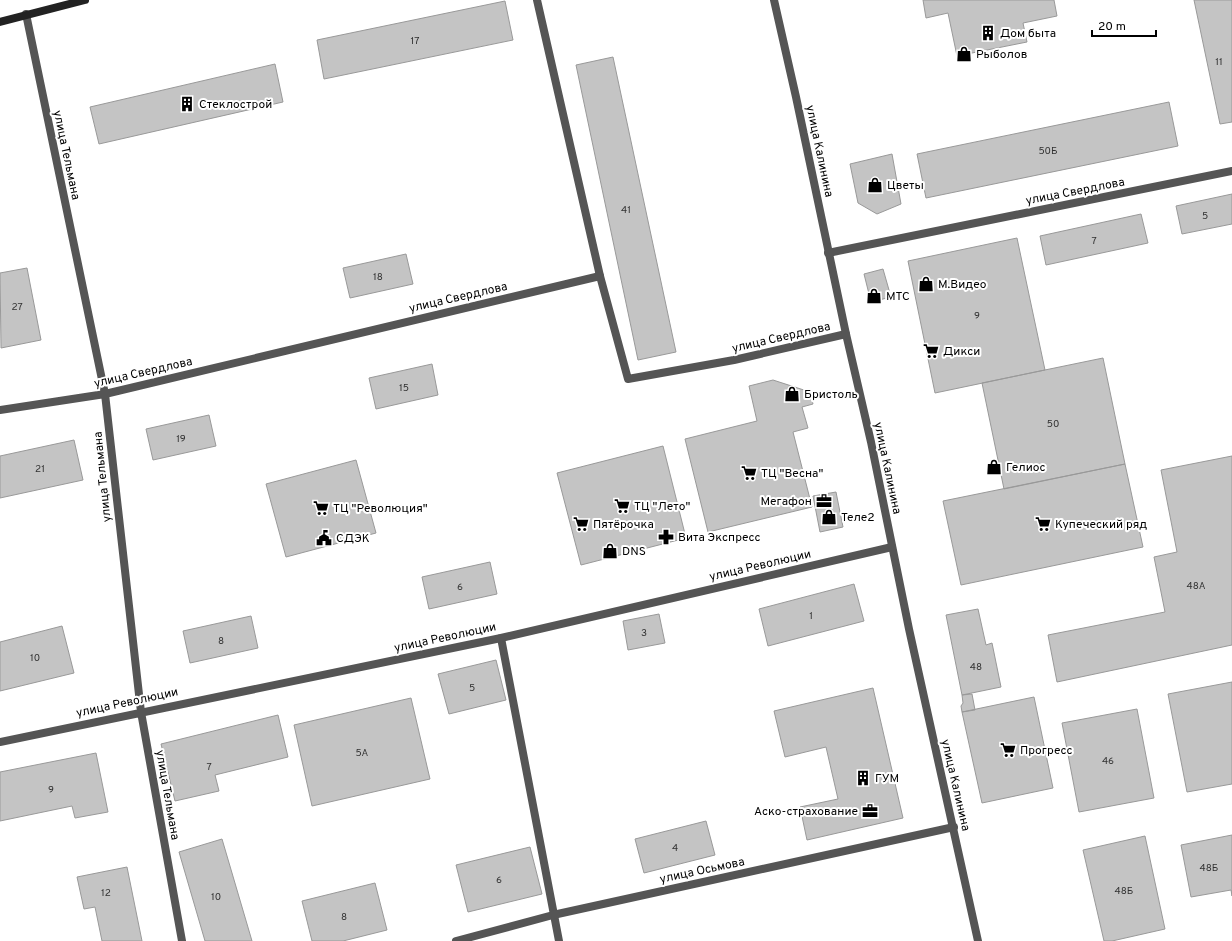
<svg xmlns="http://www.w3.org/2000/svg" width="1232" height="941" viewBox="0 0 1232 941" font-family="Overpass,sans-serif">
	<style>
		.building { fill: #c4c4c4; stroke: #999 }
		.lines { fill: none; stroke-linecap: round; stroke-linejoin: round }
		.service { stroke: #555; stroke-width: 8 }
		.minor { stroke: #555; stroke-width: 8 }
		.tertiary { stroke: #555; stroke-width: 8 }
		.secondary { stroke: #222; stroke-width: 8 }
		.labels { text-anchor: middle; stroke-width: 4; stroke-linejoin: round; paint-order: stroke }
		.number-label { font-size: 10px; fill: #313131 }
		.poi-label { font-size: 12px; fill: #000; stroke: #fff; text-anchor: start }
		.street-label { font-size: 12px; fill: #000; stroke: #fff }
	</style>
	<rect width="100%" height="100%" fill="#fff"/>
	<path class="building" d="M923,0H1054L1057,16L1023,23L1027,42L957,56L948,13L926,18Z
		M1194,0H1232V122L1220,124Z
		M505,1L513,40L324,79L317,40Z
		M613,57L676,352L638,360L576,65Z
		M275,64L283,102L99,144L90,107Z
		M1169,102L1178,146L926,198L917,154Z
		M892,154L901,204L877,214L858,203L850,164Z
		M1232,194V224L1182,234L1176,206Z
		M1141,214L1148,243L1046,265L1040,236Z
		M1017,238L1045,370L935,393L908,261Z
		M406,254L413,284L350,298L343,268Z
		M27,268L41,340L1,348L0,273Z
		M883,269L891,297L871,302L864,274Z
		M1103,358L1125,464L1004,489L982,383Z
		M432,364L438,395L376,409L369,378Z
		M773,380L810,392L813,404L802,407L808,428L793,432L812,507L708,532L685,439L757,421L749,386Z
		M209,415L216,446L153,460L146,429Z
		M74,440L83,480L0,498V456Z
		M663,446L686,538L581,565L557,473Z
		M1232,456V645L1057,682L1048,635L1165,612L1154,557L1177,552L1161,470Z
		M356,460L376,533L286,557L266,484Z
		M1125,464L1143,547L961,585L943,501Z
		M836,492L843,527L820,532L813,496Z
		M490,562L497,594L429,609L422,577Z
		M854,584L864,621L768,646L759,609Z
		M978,609L986,645L992,643L1001,687L962,695L946,615Z
		M659,614L665,643L628,650L623,621Z
		M251,616L258,648L190,663L183,631Z
		M62,626L74,673L0,691V642Z
		M496,660L506,700L449,714L438,674Z
		M1232,682V784L1187,792L1168,694Z
		M873,688L903,818L807,840L800,807L838,799L826,747L785,757L774,711Z
		M972,694L975,710L962,712L961,706L963,703L962,695Z
		M1034,697L1053,788L982,803L962,712Z
		M411,698L430,779L312,806L294,725Z
		M1137,709L1154,798L1079,812L1062,723Z
		M278,715L288,757L215,775L219,791L175,801L161,744Z
		M96,753L108,812L75,818L72,806L0,821V772Z
		M706,821L715,855L644,873L635,839Z
		M1232,835V896L1231,890L1191,897L1181,845Z
		M1145,836L1165,929L1112,941H1104L1083,850Z
		M222,839L252,941H205L179,852Z
		M530,847L542,894L468,912L456,865Z
		M127,867L142,941H102L95,907L84,909L77,877Z
		M375,883L387,930L343,941H312L302,901Z"/>
	<g class="lines">
		<path class="service" d="M537,0L600,276
			M501,638L559,941"/>
		<path class="minor" d="M26,14L105,394L141,712L182,941
			M828,253L1232,171
			M0,410L105,394L600,276L628,379L734,360L846,334
			M0,742L501,638L892,547
			M456,941L553,915L954,827"/>
		<path class="tertiary" d="M774,0L796,97L846,334L871,442L909,629L978,941"/>
		<path class="secondary" d="M0,22L85,0"/>
	</g>
	<defs>
		<symbol id="building-bare" viewBox="-9 -9 18 18"><path d="M-4-6H4V6H1V3H-1V6H-4ZM-2.5-4.3h1.7v1.8h-1.7ZM.8-4.3h1.7v1.8H.8ZM-2.5-1h1.7V.8h-1.7ZM.8-1h1.7V.8H.8Z" fill="#000" stroke="#fff" stroke-width="2.5" paint-order="stroke"/></symbol>
		<symbol id="shop-bare" viewBox="-9 -9 18 18"><path d="M-5-2.5h2.3a2.7 3.5 0 0 1 5.4 0H5L5.5 6h-11ZM-1.5-2.5h3a1.5 2.3 0 0 0-3 0Z" fill="#000" stroke="#fff" stroke-width="2.5" paint-order="stroke"/></symbol>
		<symbol id="supermarket-bare" viewBox="-9 -9 18 18"><path d="M-6-5.5h2.5l.6 2H6L4.5 2H-2.5L-4.4-4H-6ZM-1.5 3.2a1.3 1.3 0 1 0 .1 0ZM3 3.2a1.3 1.3 0 1 0 .1 0Z" fill="#000" stroke="#fff" stroke-width="2.5" paint-order="stroke"/></symbol>
		<symbol id="office-bare" viewBox="-9 -9 18 18"><path d="M-6-3h4V-5.5h4V-3h4V5H-6ZM-1-4.5V-3h2v-1.5ZM-6 0V1H6V0Z" fill="#000" stroke="#fff" stroke-width="2.5" paint-order="stroke"/></symbol>
		<symbol id="pharmacy-bare" viewBox="-9 -9 18 18"><path d="M-2-6h4v4h4v4h-4v4h-4v-4h-4v-4h4Z" fill="#000" stroke="#fff" stroke-width="2.5" paint-order="stroke"/></symbol>
		<symbol id="civic-bare" viewBox="-9 -9 18 18"><path d="M-.6-6.5H3V-4.5H.6V-3L4-1V1h2V6H-6V1h2V-1L-.6-3ZM-1.2 2.5V6h2.4V2.5Z" fill="#000" stroke="#fff" stroke-width="2.5" paint-order="stroke"/></symbol>
	</defs>
	<g fill-rule="evenodd">
		<use href="#building-bare" x="977" y="22" width="22" height="22"/>
		<use href="#shop-bare" x="953" y="43" width="22" height="22"/>
		<use href="#building-bare" x="176" y="93" width="22" height="22"/>
		<use href="#shop-bare" x="864" y="174" width="22" height="22"/>
		<use href="#shop-bare" x="915" y="273" width="22" height="22"/>
		<use href="#shop-bare" x="863" y="285" width="22" height="22"/>
		<use href="#supermarket-bare" x="920" y="340" width="22" height="22"/>
		<use href="#shop-bare" x="781" y="383" width="22" height="22"/>
		<use href="#shop-bare" x="983" y="456" width="22" height="22"/>
		<use href="#supermarket-bare" x="738" y="462" width="22" height="22"/>
		<use href="#office-bare" x="813" y="490" width="22" height="22"/>
		<use href="#supermarket-bare" x="611" y="495" width="22" height="22"/>
		<use href="#supermarket-bare" x="310" y="497" width="22" height="22"/>
		<use href="#shop-bare" x="818" y="506" width="22" height="22"/>
		<use href="#supermarket-bare" x="570" y="513" width="22" height="22"/>
		<use href="#supermarket-bare" x="1032" y="513" width="22" height="22"/>
		<use href="#pharmacy-bare" x="655" y="526" width="22" height="22"/>
		<use href="#civic-bare" x="313" y="527" width="22" height="22"/>
		<use href="#shop-bare" x="599" y="540" width="22" height="22"/>
		<use href="#supermarket-bare" x="997" y="739" width="22" height="22"/>
		<use href="#building-bare" x="852" y="767" width="22" height="22"/>
		<use href="#office-bare" x="859" y="800" width="22" height="22"/>
	</g>
	<g class="labels">
		<g class="number-label">
			<text x="415" y="44">17</text>
			<text x="1219" y="65">11</text>
			<text x="1048" y="154">50Б</text>
			<text x="626" y="213">41</text>
			<text x="1205" y="219">5</text>
			<text x="1094" y="244">7</text>
			<text x="378" y="280">18</text>
			<text x="17" y="310">27</text>
			<text x="977" y="319">9</text>
			<text x="404" y="391">15</text>
			<text x="1053" y="427">50</text>
			<text x="181" y="442">19</text>
			<text x="40" y="472">21</text>
			<text x="1196" y="589">48А</text>
			<text x="460" y="590">6</text>
			<text x="811" y="619">1</text>
			<text x="644" y="636">3</text>
			<text x="221" y="644">8</text>
			<text x="35" y="661">10</text>
			<text x="976" y="670">48</text>
			<text x="472" y="691">5</text>
			<text x="362" y="756">5А</text>
			<text x="1108" y="764">46</text>
			<text x="209" y="770">7</text>
			<text x="51" y="793">9</text>
			<text x="675" y="851">4</text>
			<text x="1209" y="871">48Б</text>
			<text x="499" y="883">6</text>
			<text x="1124" y="894">48Б</text>
			<text x="106" y="896">12</text>
			<text x="216" y="900">10</text>
			<text x="344" y="920">8</text>
		</g>
		<g class="poi-label">
			<text x="1000" y="37">Дом быта</text>
			<text x="976" y="58">Рыболов</text>
			<text x="199" y="108">Стеклострой</text>
			<text x="887" y="189">Цветы</text>
			<text x="938" y="288">М.Видео</text>
			<text x="886" y="300">МТС</text>
			<text x="943" y="355">Дикси</text>
			<text x="804" y="398">Бристоль</text>
			<text x="1006" y="471">Гелиос</text>
			<text x="761" y="477">ТЦ "Весна"</text>
			<text x="812" y="505" text-anchor="end">Мегафон</text>
			<text x="634" y="510">ТЦ "Лето"</text>
			<text x="333" y="512">ТЦ "Революция"</text>
			<text x="841" y="521">Теле2</text>
			<text x="593" y="528">Пятёрочка</text>
			<text x="1055" y="528">Купеческий ряд</text>
			<text x="678" y="541">Вита Экспресс</text>
			<text x="336" y="542">СДЭК</text>
			<text x="622" y="555">DNS</text>
			<text x="1020" y="754">Прогресс</text>
			<text x="875" y="782">ГУМ</text>
			<text x="858" y="815" text-anchor="end">Аско-страхование</text>
		</g>
		<g class="street-label">
			<text transform="translate(820 151) rotate(78)" y="4">улица Калинина</text>
			<text transform="translate(67 155) rotate(78)" y="4">улица Тельмана</text>
			<text transform="translate(1075 191) rotate(-11)" y="4">улица Свердлова</text>
			<text transform="translate(458 297) rotate(-13)" y="4">улица Свердлова</text>
			<text transform="translate(781 337) rotate(-13)" y="4">улица Свердлова</text>
			<text transform="translate(143 372) rotate(-13)" y="4">улица Свердлова</text>
			<text transform="translate(888 468) rotate(78)" y="4">улица Калинина</text>
			<text transform="translate(102 477) rotate(-96)" y="4">улица Тельмана</text>
			<text transform="translate(760 565) rotate(-13)" y="4">улица Революции</text>
			<text transform="translate(445 637) rotate(-12)" y="4">улица Революции</text>
			<text transform="translate(127 702) rotate(-12)" y="4">улица Революции</text>
			<text transform="translate(956 785) rotate(77)" y="4">улица Калинина</text>
			<text transform="translate(168 795) rotate(80)" y="4">улица Тельмана</text>
			<text transform="translate(702 870) rotate(-12)" y="4">улица Осьмова</text>
		</g>
	</g>
	<path d="M1092 30v6h64v-6" fill="none" stroke="#000000" stroke-width="2"/>
	<text x="1098" y="30" font-size="12" fill="#000000" stroke="#ffffff" stroke-width="3" paint-order="stroke">20 m</text>
</svg>
